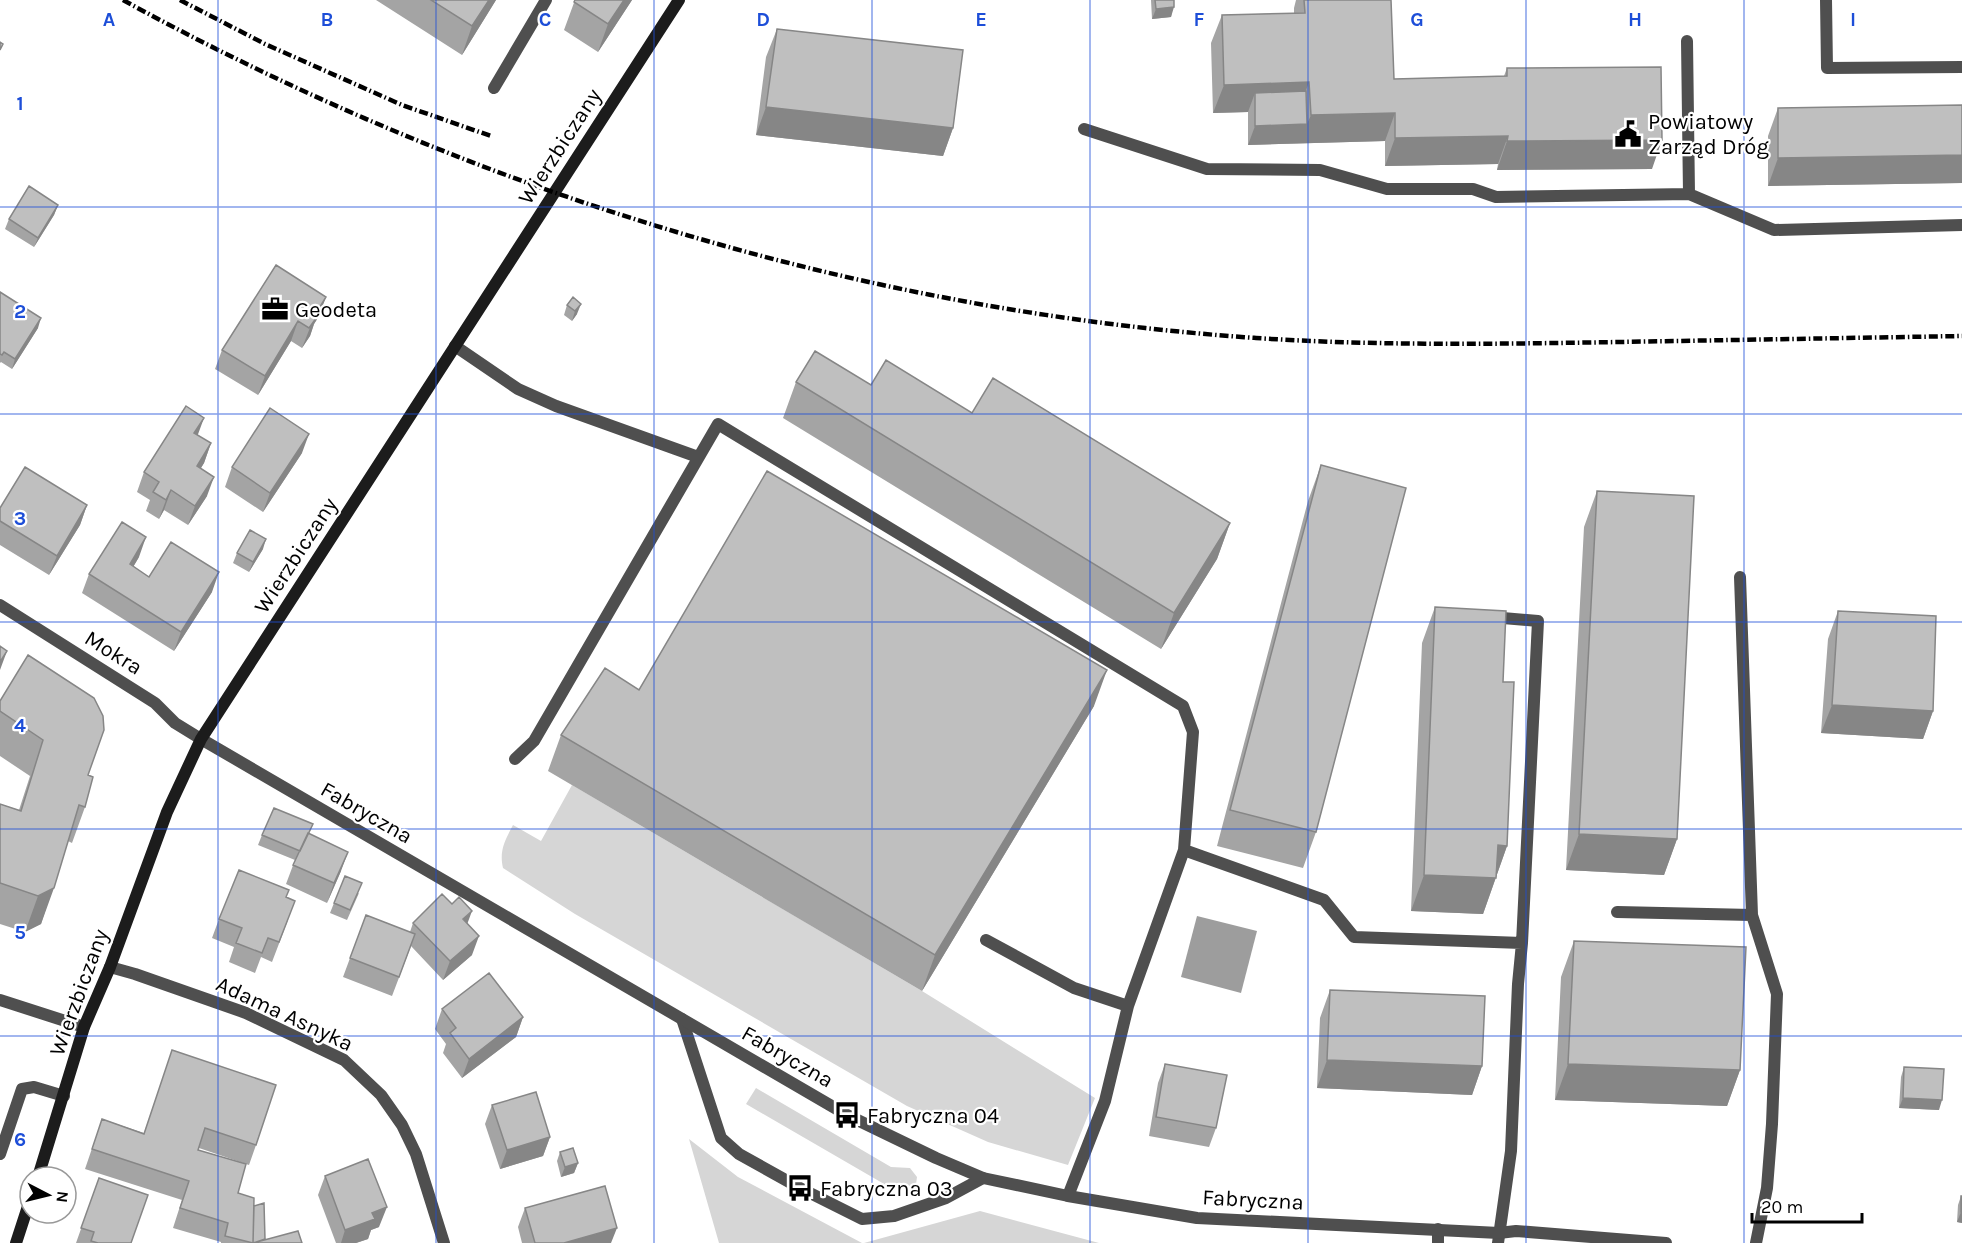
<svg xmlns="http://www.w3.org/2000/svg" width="1962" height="1243" viewBox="0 0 1962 1243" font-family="Karla,sans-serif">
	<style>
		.green { fill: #d6d6d6 }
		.water { fill: #9d9d9d }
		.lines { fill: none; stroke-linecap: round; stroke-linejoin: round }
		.lane { stroke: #4f4f4f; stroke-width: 12 }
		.street { stroke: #4f4f4f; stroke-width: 12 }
		.secondary { stroke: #1c1c1c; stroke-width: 12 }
		.rail { stroke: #000; stroke-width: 4.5; stroke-dasharray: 9 3 1.5 3; stroke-linecap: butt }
		.wall { fill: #a4a4a4; fill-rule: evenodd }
		.shaded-wall { fill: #868686 }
		.building { fill: #bfbfbf; stroke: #868686; stroke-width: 1.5 }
		.grid { fill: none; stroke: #1d4ed8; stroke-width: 1.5; stroke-opacity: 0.55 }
		.labels { text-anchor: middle; stroke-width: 4.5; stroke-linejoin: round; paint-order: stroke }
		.poi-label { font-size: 22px; fill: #000; stroke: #fff; text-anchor: start }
		.street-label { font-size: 22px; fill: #000; stroke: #fff }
		.grid-label { font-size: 20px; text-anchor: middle; font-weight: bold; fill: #1d4ed8; stroke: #fff; stroke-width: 4.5; stroke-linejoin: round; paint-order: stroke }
	</style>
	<rect width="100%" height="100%" fill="#fff"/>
	<path class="green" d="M572,785L922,991L1095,1098L1068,1165L988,1142L907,1106L575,914L503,868C499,851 505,840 513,825L541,841Z
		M756,1088L891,1167L910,1168L917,1177L916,1184L906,1187L891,1188L746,1104Z
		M689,1139L738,1177L862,1243H719Z
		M980,1211L1099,1243H864Z"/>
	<path class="water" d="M1197,916L1257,931L1241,993L1181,977Z"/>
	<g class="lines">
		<path class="lane" d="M1826,0L1827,68L1962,67
			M1687,41L1689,194L1774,230L1962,225
			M494,88L546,0
			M1084,129L1207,169L1320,170L1387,189H1473L1496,197L1689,194
			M455,346L518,389L556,406L698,457
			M1740,577L1752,915L1777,994L1772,1124L1767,1188L1756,1243
			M1491,617L1538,621L1522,943L1518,984L1511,1151L1498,1243
			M515,759L534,741L718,424L1183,706L1193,732L1184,850L1128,1006
			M1184,850L1324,900L1354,937L1522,943
			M1617,912L1752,915
			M986,940L1074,988L1128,1006L1105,1101L1068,1196
			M682,1019L721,1138L739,1154L800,1188L862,1219L894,1216L946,1198L983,1178
			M0,1154L22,1089L34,1087L64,1096
			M1438,1243V1229"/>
		<path class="street" d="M0,605L155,703L175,723L201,739L847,1115L936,1158L983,1178L1068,1196L1197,1218L1499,1233L1516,1231L1666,1243
			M110,967L135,974L246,1013L344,1060L381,1095L402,1125L416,1154L444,1243
			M0,1000L84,1027"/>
		<path class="secondary" d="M38,1177L84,1027L110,967L167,812L201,739L679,0
			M16,1243L30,1200"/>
		<path class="rail" d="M123,0C471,191 860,311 1256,338C1377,346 1498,344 1619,342C1733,340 1848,338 1962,336
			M180,0L265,44L402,105L491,136"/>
	</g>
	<path class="wall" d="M376,0H496L462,55Z
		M575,0H632L598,52L564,30Z
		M1151,0H1174L1171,17L1152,19Z
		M1296,0H1391L1394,79L1504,76L1507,68L1652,169L1497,170L1498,164L1385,166V141L1248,145V112L1213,113L1211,43L1222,15L1294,13V8Z
		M777,29L953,128L943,156L756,135L766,57Z
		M1962,105V183L1768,186V136L1778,108Z
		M58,205L54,215L34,247L5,229L9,219Z
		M276,265L319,316L314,324L310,336L302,348L291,341L258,395L215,369L222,350Z
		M0,292L38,328L12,369L1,362L0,363Z
		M573,297L577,314L572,321L564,315L567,305Z
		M796,382L871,385L972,413L1230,523L1217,559L1161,649L783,418Z
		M211,443L204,463L201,468L207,496L188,525L164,510L159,519L146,511L150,500L137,492L144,472Z
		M302,453L263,512L225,487L232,467Z
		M1321,465L1316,832L1303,868L1217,846L1308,501Z
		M1597,491L1677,839L1664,875L1566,870L1584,527Z
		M87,505L80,525L49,575L0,545V508Z
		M263,549L249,572L233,563L237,553Z
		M139,557L133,567L149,577L212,592L174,651L82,593L89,574Z
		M1435,607L1503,682L1507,846L1483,914L1411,911L1422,643Z
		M1838,611L1933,711L1923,739L1821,733L1828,639Z
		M0,701L88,775L85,807L72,843L68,841L41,924L25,932L0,924V804L19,810L30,776L0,756Z
		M1094,706L922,991L548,771L561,735Z
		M313,824L309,834L341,871L327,903L286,884L295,860L258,845L262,835Z
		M359,893L347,920L330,913L334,903Z
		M286,897L288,920L272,962L261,957L255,973L229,962L234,947L212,938L219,919Z
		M366,915L410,932L413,923H467L472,955L443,980L411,946L392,996L343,977Z
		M1574,941L1740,1070L1727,1106L1555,1100L1561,977Z
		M1330,990L1482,1066L1472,1095L1317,1088L1320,1018Z
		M442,1009L523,1017L516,1037L462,1078L443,1053L446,1044L435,1029Z
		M172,1050L256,1145L249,1165L246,1164L238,1193L254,1206L265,1239L302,1243H221V1242L173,1228L182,1200L85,1169L102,1119L144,1133ZM199,1148L246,1164L198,1150Z
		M1165,1064L1216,1128L1209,1147L1149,1136L1158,1083Z
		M1904,1067L1939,1110L1899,1108L1901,1077Z
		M492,1105L550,1137L543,1156L500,1169L485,1124Z
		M560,1152L578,1163L574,1173L561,1177L557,1161Z
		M325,1176L379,1227L371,1230L368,1239L356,1243H336L318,1195Z
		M99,1178L131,1243H76Z
		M1961,1196L1962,1223L1957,1222L1958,1205Z
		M525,1208L611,1243H522L518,1227Z"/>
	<path class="shaded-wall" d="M489,0H496L462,55L472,26Z
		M624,0H632L598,52L608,24Z
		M1174,7L1171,17L1152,19L1156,9Z
		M1309,82L1299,110L1255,93L1248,112L1213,113L1224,85Z
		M766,107L953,128L943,156L756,135Z
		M1395,113L1385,141L1248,145L1255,126L1307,124L1311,115Z
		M1508,136L1498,164L1385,166L1395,138Z
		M1662,140L1652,169L1497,170L1507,141Z
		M1962,155V183L1768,186L1778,158Z
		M58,205L54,215L34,247L38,238Z
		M326,297L319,316L314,324L310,336L302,348L315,315Z
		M581,304L577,314L572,321L575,311Z
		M41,318L38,328L12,369L15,359Z
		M298,321L291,341L258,395L265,376Z
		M204,418L197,437L194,433Z
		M309,434L302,453L263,512L270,493Z
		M211,443L204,463L190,485L197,466Z
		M214,477L207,496L188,525L195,506Z
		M171,490L164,510L159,519L166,500Z
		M87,505L80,525L49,575L57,556Z
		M1230,523L1217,559L1161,649L1174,613Z
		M146,537L139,557L123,584L130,564Z
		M266,539L263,549L249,572L253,562Z
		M219,572L212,592L174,651L181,632Z
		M7,651L0,670V662Z
		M1107,670L1094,706L922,991L935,955Z
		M1832,705L1933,711L1923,739L1821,733Z
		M1579,834L1677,839L1664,875L1566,870Z
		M1498,845L1507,846L1483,914L1411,911L1424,875Z
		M348,852L341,871L327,903L334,883Z
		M54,888L41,924L25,932L38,896Z
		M472,911L465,930L463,919Z
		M479,936L472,955L443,980L450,961Z
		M523,1017L516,1037L462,1078L469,1059Z
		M1327,1060L1482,1066L1472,1095L1317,1088Z
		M1568,1064L1740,1070L1727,1106L1555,1100Z
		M1903,1098L1942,1100L1939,1110L1899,1108Z
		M550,1137L543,1156L500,1169L507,1150Z
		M578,1163L574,1173L561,1177L565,1167Z
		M387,1207L379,1227L371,1230L368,1239L356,1243H341L345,1230L372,1213Z
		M1961,1212L1962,1213V1223L1957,1222Z
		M617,1228L611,1243H564Z"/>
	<path class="building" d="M431,0H489L472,26Z
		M575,0H624L608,24L574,2Z
		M1155,0H1174V7L1156,9Z
		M1304,0H1391L1394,79L1507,76V68L1661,67L1662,140L1507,141L1508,136L1395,138V113L1311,115L1309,82L1224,85L1222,15L1305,13Z
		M777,29L963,50L953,128L766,107Z
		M0,42L3,44L0,50Z
		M1306,91L1307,124L1255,126V93Z
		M1962,105V155L1778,158V108Z
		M29,186L58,205L38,238L9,219Z
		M276,265L326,297L315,315L317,317L309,328L298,321L265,376L222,350Z
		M0,292L41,318L15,359L4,352L2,355L0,354Z
		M573,297L581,304L575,311L567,305Z
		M815,351L871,385L886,360L972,413L993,378L1230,523L1174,613L796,382Z
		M186,406L204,418L194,433L211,443L197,466L214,477L195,506L171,490L166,500L153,492L159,482L144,472Z
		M270,408L309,434L270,493L232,467Z
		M1321,465L1406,488L1316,832L1230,810Z
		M25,467L87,505L57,556L0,521V508Z
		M767,471L1107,670L935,955L561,735L605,668L639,690Z
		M1597,491L1694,496L1677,839L1579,834Z
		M122,522L146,537L130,564L149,577L171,542L219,572L181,632L89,574Z
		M250,530L266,539L253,562L237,553Z
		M1435,607L1506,611L1503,682H1514L1507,846L1498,845L1496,878L1424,875Z
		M1838,611L1936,616L1933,711L1832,705Z
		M0,646L7,651L0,662Z
		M28,655L94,698L103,716L104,730L88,775L93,777L85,807L79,805L54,888L38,896L0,883V804L21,811L43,740L0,711V701Z
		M274,808L313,824L300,851L262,835Z
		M308,833L348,852L334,883L293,865Z
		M239,870L289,890L286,897L295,901L279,942L268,938L262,953L236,943L242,928L219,919Z
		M345,876L362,883L350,910L334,903Z
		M442,894L452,904L459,897L472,911L463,919L479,936L450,961L413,923Z
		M366,915L415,934L399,977L350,958Z
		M1574,941L1746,947L1740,1070L1568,1064Z
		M489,973L523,1017L469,1059L450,1033L456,1028L442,1009Z
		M1330,990L1485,996L1482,1066L1327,1060Z
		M172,1050L276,1085L256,1145L205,1128L198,1150L246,1164L238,1193L254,1198L253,1243L225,1236L228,1223L180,1208L189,1181L92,1149L102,1119L144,1134Z
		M1165,1064L1227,1075L1216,1128L1156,1117Z
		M1904,1067L1944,1069L1942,1100L1903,1098Z
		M536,1092L550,1137L507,1150L492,1105Z
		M573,1148L578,1163L565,1167L560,1152Z
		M368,1159L387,1207L372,1213L375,1219L345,1230L325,1176Z
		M99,1178L148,1195L131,1243H98L91,1241L94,1232L81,1228Z
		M605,1186L617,1228L564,1243H535L525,1208Z
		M1961,1196H1962V1213L1961,1212Z
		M264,1203L265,1239L253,1243L254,1206Z
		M298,1231L302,1243H253Z"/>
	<path class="grid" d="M218,0V1243M436,0V1243M654,0V1243M872,0V1243M1090,0V1243M1308,0V1243M1526,0V1243M1744,0V1243M0,207H1962M0,414H1962M0,622H1962M0,829H1962M0,1036H1962"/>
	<defs>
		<symbol id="civic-bare" viewBox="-9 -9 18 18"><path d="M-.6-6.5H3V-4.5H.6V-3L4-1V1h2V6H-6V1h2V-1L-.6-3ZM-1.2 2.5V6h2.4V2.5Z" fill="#000" stroke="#fff" stroke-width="2.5" paint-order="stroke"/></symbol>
		<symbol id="office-bare" viewBox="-9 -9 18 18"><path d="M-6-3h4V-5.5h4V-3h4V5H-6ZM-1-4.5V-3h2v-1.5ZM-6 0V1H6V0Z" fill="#000" stroke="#fff" stroke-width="2.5" paint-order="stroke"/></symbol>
		<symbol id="bus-bare" viewBox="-9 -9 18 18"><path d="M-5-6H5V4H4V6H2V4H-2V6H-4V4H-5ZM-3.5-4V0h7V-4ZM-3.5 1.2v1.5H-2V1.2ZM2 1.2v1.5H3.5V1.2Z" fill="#000" stroke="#fff" stroke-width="2.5" paint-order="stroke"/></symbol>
	</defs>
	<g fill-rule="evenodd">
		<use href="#civic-bare" x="1609" y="115" width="38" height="38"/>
		<use href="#office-bare" x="256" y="290" width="38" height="38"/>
		<use href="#bus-bare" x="828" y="1096" width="38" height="38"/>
		<use href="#bus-bare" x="781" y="1169" width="38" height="38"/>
	</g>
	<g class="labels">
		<g class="poi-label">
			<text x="1648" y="129">Powiatowy<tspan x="1648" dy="25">Zarząd Dróg</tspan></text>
			<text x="295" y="317">Geodeta</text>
			<text x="867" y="1123">Fabryczna 04</text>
			<text x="820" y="1196">Fabryczna 03</text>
		</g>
		<g class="street-label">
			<text transform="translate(559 146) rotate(-57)" y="8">Wierzbiczany</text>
			<text transform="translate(295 555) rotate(-57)" y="8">Wierzbiczany</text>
			<text transform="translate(114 652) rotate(32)" y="8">Mokra</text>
			<text transform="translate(367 812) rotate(30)" y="8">Fabryczna</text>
			<text transform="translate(78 992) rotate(-70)" y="8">Wierzbiczany</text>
			<text transform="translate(285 1013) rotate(25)" y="8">Adama Asnyka</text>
			<text transform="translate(788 1056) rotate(30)" y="8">Fabryczna</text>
			<text transform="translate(1253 1199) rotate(3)" y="8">Fabryczna</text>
		</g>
	</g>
	<g class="grid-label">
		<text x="109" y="26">A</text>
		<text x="327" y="26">B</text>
		<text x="545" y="26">C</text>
		<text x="763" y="26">D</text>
		<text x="981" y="26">E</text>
		<text x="1199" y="26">F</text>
		<text x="1417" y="26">G</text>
		<text x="1635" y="26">H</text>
		<text x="1853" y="26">I</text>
		<text x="20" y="110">1</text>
		<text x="20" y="318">2</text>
		<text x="20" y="525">3</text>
		<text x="20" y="732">4</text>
		<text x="20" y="939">5</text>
		<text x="20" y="1146">6</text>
	</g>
	<g transform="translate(48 1195) rotate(97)"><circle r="28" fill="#ffffff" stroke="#999999" stroke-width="1.5"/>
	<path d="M0-4.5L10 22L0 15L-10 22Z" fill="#000000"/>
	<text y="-9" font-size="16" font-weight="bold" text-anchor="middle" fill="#000000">N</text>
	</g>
	<path d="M1752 1213v9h110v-9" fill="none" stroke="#000000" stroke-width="3"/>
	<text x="1761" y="1213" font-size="18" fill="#000000" stroke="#ffffff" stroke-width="4.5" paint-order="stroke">20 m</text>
</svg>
